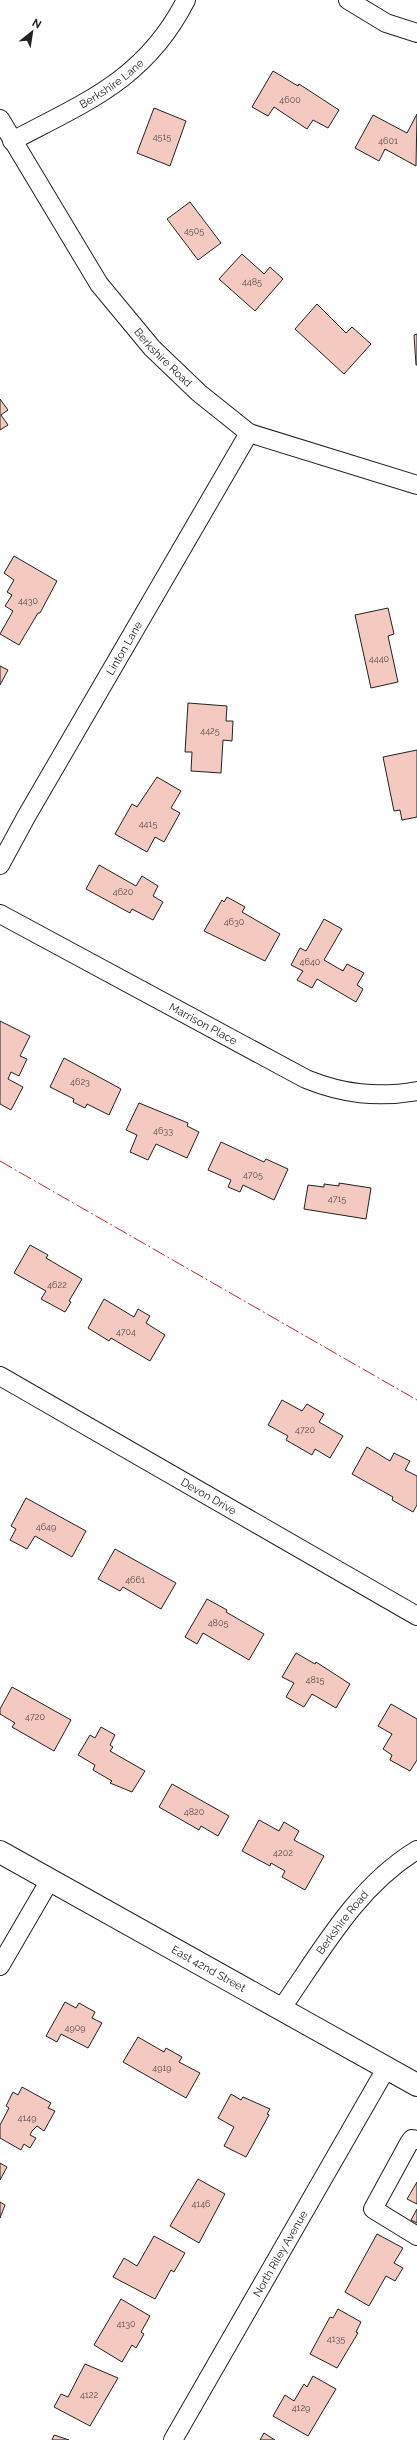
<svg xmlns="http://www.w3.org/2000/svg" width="417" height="2440" viewBox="0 0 417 2440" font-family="Raleway,sans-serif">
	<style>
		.building { fill: #f3c9c0; stroke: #222 }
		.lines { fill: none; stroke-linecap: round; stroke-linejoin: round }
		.minor-casing { stroke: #222; stroke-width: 20 }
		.tertiary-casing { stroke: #222; stroke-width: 24 }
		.minor { stroke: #fff; stroke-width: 18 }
		.tertiary { stroke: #fff; stroke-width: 22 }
		.power { stroke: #c62828; stroke-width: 1; stroke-dasharray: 14 3 2 3; stroke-linecap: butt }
		.labels { text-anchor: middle; stroke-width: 3; stroke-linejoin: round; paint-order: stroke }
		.number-label { font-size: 9px; fill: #564c4a }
		.street-label { font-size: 11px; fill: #222; stroke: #fff }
	</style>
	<rect width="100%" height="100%" fill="#fff"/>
	<path class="building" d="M273,71L298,86L299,84L339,110L328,128L313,120L307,129L274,107L268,116L252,107Z
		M154,108L186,121L170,166L137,153Z
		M417,114L416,166L385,149L379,161L355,148L373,115L407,133Z
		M190,202L221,243L198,260L167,219Z
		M242,254L264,274L270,267L283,279L255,311L219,279Z
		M317,304L346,333L352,327L371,344L344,374L295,329Z
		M417,334V365H416L414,335Z
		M0,399L8,410L1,415L8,425L0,430Z
		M14,556L57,581L40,613H38L19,645L0,634L13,611L5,606L12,595L7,592L14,580L4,573Z
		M388,608L394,634L388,636L398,682L371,688L355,615Z
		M0,666L8,670L0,685Z
		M188,703L227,706L226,721H233L232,741L223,740L221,773L191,771L192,752H185Z
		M417,750V817L402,820L400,810L394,811L383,757Z
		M157,777L181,791L171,808L180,813L164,842L155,837L147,852L115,834L132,804L137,807Z
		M99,865L136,886L142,876L158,886L153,896L163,902L153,920L132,909L130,913L86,889Z
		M227,897L245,907L242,912L280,934L265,961L204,931L222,900L224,902Z
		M324,919L342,929L324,960L343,971L347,964L364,973L357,985L363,989L356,1002L317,979L312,988L297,980L303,971L291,965L300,948L306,951Z
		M0,1021L30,1036L20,1056L27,1059L19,1076L11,1072L8,1079L23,1087L11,1110L0,1104Z
		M64,1058L121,1089L109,1115L87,1104L85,1108L73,1102L74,1099L50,1087Z
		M139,1103L188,1123L187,1126L199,1132L187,1158L156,1144L148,1160L130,1152L137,1135L126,1130Z
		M221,1142L264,1162L266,1159L288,1169L274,1200L243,1185L240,1192L228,1187L231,1180L208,1170Z
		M339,1183L371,1188L366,1219L304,1209L308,1185L324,1187V1184L339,1186Z
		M30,1245L48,1255L46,1258L82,1279L69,1301L71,1302L65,1312L41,1299L46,1291L14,1273Z
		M104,1299L134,1317L138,1309L150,1316L146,1323L165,1335L150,1361L111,1338L109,1341L88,1328Z
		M282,1400L302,1411L307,1404L324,1414L319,1422L343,1436L330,1458L315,1449L312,1455L286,1440L288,1436L268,1425Z
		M367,1447L390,1461L394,1453L410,1461L405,1470L417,1476V1505L413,1512L392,1500L393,1497L352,1474Z
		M26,1498L86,1531L72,1557L35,1536L27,1549L10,1540L16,1529L11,1526Z
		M115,1549L176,1583L161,1609L123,1587L120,1591L98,1579Z
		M207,1599L227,1610L226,1612L264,1634L249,1660L203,1633L197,1644L185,1637Z
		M296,1653L315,1664L316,1662L350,1684L336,1708L312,1694L304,1707L286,1697L294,1683L282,1677Z
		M12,1687L71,1720L54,1751L12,1727L15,1723L0,1714V1709Z
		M391,1704L417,1719V1760L410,1771L390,1760L392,1755L383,1749L392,1734L378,1726Z
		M101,1727L115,1735L110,1745L113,1747L110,1751L145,1771L132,1792L110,1783L112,1781L93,1770L95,1765L78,1755L90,1735L95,1738Z
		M172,1784L229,1816L218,1836L201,1826L199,1830L159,1807Z
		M259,1820L279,1831L284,1822L299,1831L294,1840L324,1856L305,1890L282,1877L285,1871L271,1863L270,1866L242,1851Z
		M65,2002L76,2008L79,2003L95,2012L92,2018L102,2023L88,2048L61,2034L57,2042L46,2036Z
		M138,2037L164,2052L166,2048L182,2057L179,2062L200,2073L186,2098L123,2062Z
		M22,2087L51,2103L48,2108L55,2111L44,2131L37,2126L32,2131L30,2135L36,2138L30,2148L24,2144L21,2150L0,2138V2125L9,2108L6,2106L13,2092L18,2095Z
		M231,2094L241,2100L243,2097L270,2109L267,2114L269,2115L246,2157L224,2146L234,2127L218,2118Z
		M0,2163L7,2167L0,2180Z
		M198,2179L225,2194L199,2243L170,2226Z
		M417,2182V2204L407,2199Z
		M0,2202L5,2205L0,2218Z
		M417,2209V2223L411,2220Z
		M377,2234L403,2248L394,2263L403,2268L395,2281L386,2276L369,2306L345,2292Z
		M154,2236L185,2253L174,2272L171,2270L155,2299L113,2277L124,2258L137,2266Z
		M121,2299L150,2316L141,2332L144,2334L136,2348L132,2345L122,2362L94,2345Z
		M338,2309L361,2322L356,2332L358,2333L337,2368L310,2354L330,2317L333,2318Z
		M85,2364L118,2378L90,2426L54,2407L61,2394L68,2397Z
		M313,2376L336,2389L308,2436L273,2416L285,2395L294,2401L304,2384L307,2387Z
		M264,2433L275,2440H260Z
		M54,2435L69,2440H52Z"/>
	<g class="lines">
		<defs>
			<g id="minor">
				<path d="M348,0L386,23L417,33"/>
				<path id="s1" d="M0,119L99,284L152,348L199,393L249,433L417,485"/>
				<path id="s2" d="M12,141C86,102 146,79 186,0"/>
				<path id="s3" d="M0,865L26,817L249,433"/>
				<path id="s4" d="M0,914L306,1079C343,1094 377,1098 417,1091"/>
				<path id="s5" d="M0,1376L417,1616"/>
				<path d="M0,1966L50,1880"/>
				<path id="s6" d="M281,2009C321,1952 356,1887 417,1850"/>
				<path d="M417,2140L412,2139L409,2143L373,2209L417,2236"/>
				<path id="s7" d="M173,2440L387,2067"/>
			</g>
			<g id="tertiary">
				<path id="s8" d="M0,1852L417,2085"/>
			</g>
		</defs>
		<use href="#minor" class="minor-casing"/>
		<use href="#tertiary" class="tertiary-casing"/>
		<use href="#minor" class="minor"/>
		<use href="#tertiary" class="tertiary"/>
		<path class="power" d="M0,1161L417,1400"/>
	</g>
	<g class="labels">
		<g class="number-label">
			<text x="290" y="103">4600</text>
			<text x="162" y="140">4515</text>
			<text x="388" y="144">4601</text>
			<text x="194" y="234">4505</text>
			<text x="252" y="285">4485</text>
			<text x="28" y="604">4430</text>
			<text x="379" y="662">4440</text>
			<text x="210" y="734">4425</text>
			<text x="148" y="827">4415</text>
			<text x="123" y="895">4620</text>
			<text x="234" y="925">4630</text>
			<text x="310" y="965">4640</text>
			<text x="80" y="1085">4623</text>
			<text x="163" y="1134">4633</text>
			<text x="253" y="1178">4705</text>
			<text x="337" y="1202">4715</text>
			<text x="57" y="1288">4622</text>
			<text x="126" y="1335">4704</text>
			<text x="305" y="1433">4720</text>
			<text x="46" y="1530">4649</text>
			<text x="135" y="1583">4661</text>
			<text x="218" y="1626">4805</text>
			<text x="315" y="1683">4815</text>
			<text x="35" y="1720">4720</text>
			<text x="194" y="1815">4820</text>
			<text x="283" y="1856">4202</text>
			<text x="75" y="2031">4909</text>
			<text x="162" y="2071">4919</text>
			<text x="27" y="2121">4149</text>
			<text x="201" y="2207">4146</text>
			<text x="126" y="2327">4130</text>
			<text x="336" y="2342">4135</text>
			<text x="89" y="2398">4122</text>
			<text x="301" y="2411">4129</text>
		</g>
		<g class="street-label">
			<text dy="4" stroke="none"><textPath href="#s2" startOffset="115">Berkshire Lane</textPath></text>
			<text dy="4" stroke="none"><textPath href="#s1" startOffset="290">Berkshire Road</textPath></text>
			<text dy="4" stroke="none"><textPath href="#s3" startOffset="250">Linton Lane</textPath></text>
			<text dy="4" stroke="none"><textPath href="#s4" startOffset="231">Marrison Place</textPath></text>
			<text dy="4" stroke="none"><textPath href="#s5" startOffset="241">Devon Drive</textPath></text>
			<text dy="4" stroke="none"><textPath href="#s6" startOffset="106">Berkshire Road</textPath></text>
			<text dy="4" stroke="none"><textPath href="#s8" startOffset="239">East 42nd Street</textPath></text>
			<text dy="4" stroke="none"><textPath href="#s7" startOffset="215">North Riley Avenue</textPath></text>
		</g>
	</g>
	<g transform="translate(32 32) rotate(30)" stroke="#ffffff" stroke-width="3" paint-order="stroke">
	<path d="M0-3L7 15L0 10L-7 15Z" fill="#222222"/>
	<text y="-6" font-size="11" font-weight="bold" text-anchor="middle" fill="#222222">N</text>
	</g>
</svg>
